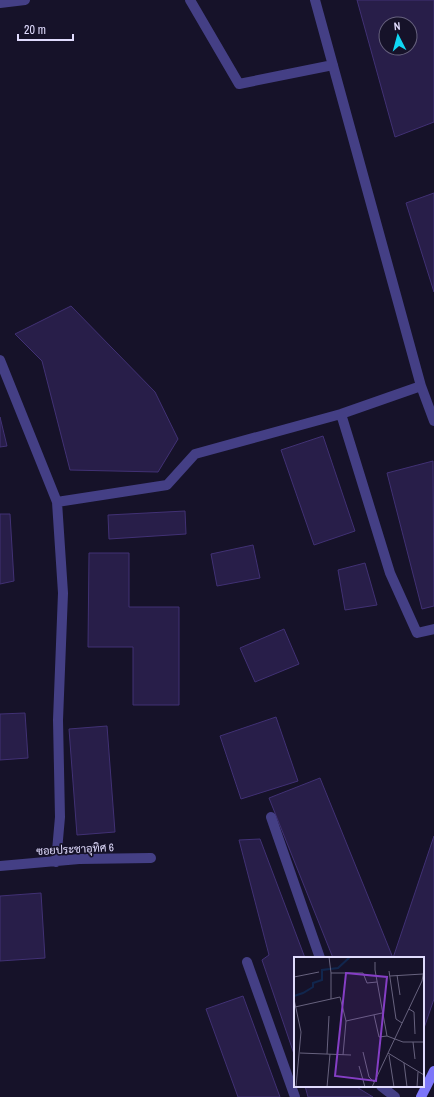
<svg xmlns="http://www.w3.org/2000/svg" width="434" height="1097" viewBox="0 0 434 1097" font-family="'Archivo Narrow',Sarabun,sans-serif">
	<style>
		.building { fill: #281e49; stroke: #413174; fill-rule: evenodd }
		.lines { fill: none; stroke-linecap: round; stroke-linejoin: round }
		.street { stroke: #443f85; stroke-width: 10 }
		.secondary { stroke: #7d76f9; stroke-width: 10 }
		.labels { text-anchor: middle; stroke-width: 3.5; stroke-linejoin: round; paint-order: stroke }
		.street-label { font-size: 11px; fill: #e0dbfd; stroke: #161229 }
		.inset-river { fill: none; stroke: #11264d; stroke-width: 2 }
		.inset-road { fill: none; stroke: #67627e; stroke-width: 1 }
		.view { fill: #853ec5; fill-opacity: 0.15; stroke: #853ec5; stroke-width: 2 }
		.inset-edge { fill: none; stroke: #e0dbfd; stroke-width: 2 }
	</style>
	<rect width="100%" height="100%" fill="#161229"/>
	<path class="building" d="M357,0H434V122L395,137ZM386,24H410V48H386Z
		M434,193V292L406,203Z
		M71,306L155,392L178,439L158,472L70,470L42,361L15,334Z
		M0,417L7,446L0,447Z
		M323,436L355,531L314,545L281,450Z
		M433,461L434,606L422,609L387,473Z
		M185,511L186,534L109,539L108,515Z
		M0,514H10L14,581L0,584Z
		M253,545L260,578L217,586L211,554Z
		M89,553H129V607H179V705H133V647H88Z
		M365,563L377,605L345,610L338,570Z
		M284,629L299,664L255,682L240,648Z
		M25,713L28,758L0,760V714Z
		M276,717L298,781L241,799L220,736Z
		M107,726L115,832L77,835L69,729Z
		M320,778L393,958L434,836V999L423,1031V958H333L269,798Z
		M260,839L305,958H295V1057L262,960L269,955L239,840Z
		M41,893L45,958L0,961V896Z
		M243,996L280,1097H238L206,1009Z
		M305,1086H355L373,1097H308Z"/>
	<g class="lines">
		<path class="street" d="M190,0L239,84L333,65
			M315,0L421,386L434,421
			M0,3L25,0
			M0,360L57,502L63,593L58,720L60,817L56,862
			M341,414L390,573L417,633L434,629
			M57,502L167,485L195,454L341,414L421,386
			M271,817L320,958
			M0,866L79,859L151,858
			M247,962L295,1097
			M381,1086L395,1097"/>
		<path class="secondary" d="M421,1097L434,1071"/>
	</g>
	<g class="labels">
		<g class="street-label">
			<text transform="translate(75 849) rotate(-3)" y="4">ซอยประชาอุทิศ 6</text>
		</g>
	</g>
	<g transform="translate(294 957)">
		<rect width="130" height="130" fill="#161229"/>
		<path class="inset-river" d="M0,39L9,36L19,30V26L28,23V13L44,11L56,0"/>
		<path class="inset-road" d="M35,0L37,16H69L73,26L83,25M81,5V13L93,79M95,14L102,62L108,66M37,16V42M103,18L106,38M96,19L129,17M0,20L25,15M0,42L7,75L2,130M1,50L46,40L52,64L49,98M115,52L120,55L121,77M80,58L85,80L93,79L109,85H130M52,64L88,56M119,85L121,102M69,95L75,120L80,125M6,96L57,98M94,96L130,118M33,97L35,59M95,98L100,130M110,106L113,130M65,109L71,130M33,130L36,97M78,130L128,24L130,13M123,130L124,115"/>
		<path class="view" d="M52,16L93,20L82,124L41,119Z"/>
		<rect width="130" height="130" class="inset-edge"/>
	</g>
	<g transform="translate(398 36) rotate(354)"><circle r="19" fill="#161229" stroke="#67627e"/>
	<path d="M0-3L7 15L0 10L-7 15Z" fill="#10d7f4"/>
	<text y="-6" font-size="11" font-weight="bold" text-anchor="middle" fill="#e0dbfd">N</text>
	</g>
	<path d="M18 34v6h55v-6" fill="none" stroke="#e0dbfd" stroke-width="2"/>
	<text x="24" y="34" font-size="12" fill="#e0dbfd" stroke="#161229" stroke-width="3" paint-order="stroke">20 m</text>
</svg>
